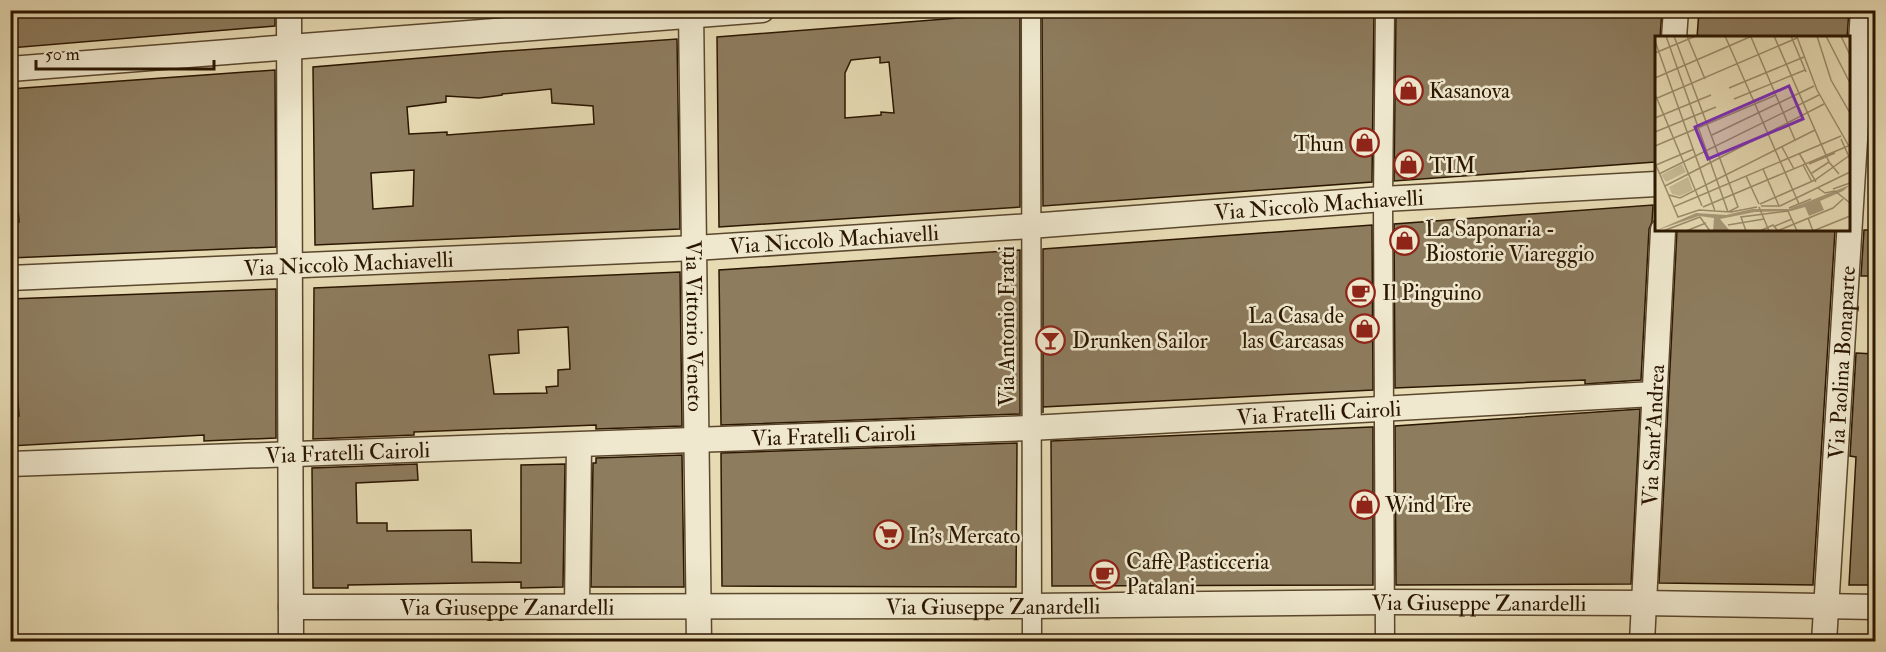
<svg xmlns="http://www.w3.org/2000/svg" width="1886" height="652" viewBox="0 0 1886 652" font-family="'IM FELL Double Pica',serif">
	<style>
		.building { fill: #8d7c5e; stroke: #2b1600; stroke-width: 1.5; fill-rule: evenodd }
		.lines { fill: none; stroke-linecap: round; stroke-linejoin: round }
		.pedestrian-casing { stroke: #5a472d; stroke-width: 21 }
		.minor-casing { stroke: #5a472d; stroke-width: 27 }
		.pedestrian { stroke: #efe8ce; stroke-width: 18 }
		.minor { stroke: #efe8ce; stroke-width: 24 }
		.labels { text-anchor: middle; stroke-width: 5; stroke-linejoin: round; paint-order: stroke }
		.poi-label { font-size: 22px; fill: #2b1600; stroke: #efe8ce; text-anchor: start }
		.street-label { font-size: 22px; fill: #2b1600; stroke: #efe8ce }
		.inset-road { fill: none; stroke: #9c8c6c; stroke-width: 1.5 }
		.view { fill: #7b2cbf; fill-opacity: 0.15; stroke: #7b2cbf; stroke-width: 3 }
		.inset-edge { fill: none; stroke: #2b1600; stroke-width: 3 }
	</style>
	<rect width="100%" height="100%" fill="#e7dbb4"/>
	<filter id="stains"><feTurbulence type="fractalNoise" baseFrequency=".00333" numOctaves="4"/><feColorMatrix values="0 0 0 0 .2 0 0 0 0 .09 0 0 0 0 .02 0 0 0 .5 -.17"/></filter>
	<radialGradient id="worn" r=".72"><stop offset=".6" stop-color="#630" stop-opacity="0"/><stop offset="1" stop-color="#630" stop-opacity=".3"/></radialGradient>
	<path class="building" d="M10,10H275V26L10,48Z
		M1060,10H1374L1372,182L1043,206L1042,12Z
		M1396,10H1662L1660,38H1656L1655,162L1394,181Z
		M1699,10H1849L1847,38H1697Z
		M1020,13V207L719,227L717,37ZM880,57V63L889,62L894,113L881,112V115L845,118V73L851,60Z
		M677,39L680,229L315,245L313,67L493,52ZM551,89L552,103L593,106L594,124L447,135V132L409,134L407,107L446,102V96L479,98L502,95V94ZM414,170L413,206L373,209L371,173Z
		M275,70L276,247L10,258V222H19L16,183H10V89Z
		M1653,205L1652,222L1649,229L1641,380L1585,384V380L1395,388L1394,224Z
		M1372,225L1373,390L1043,407V413V249Z
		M1677,230H1835L1813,585L1659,583Z
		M1864,230H1875V276H1861Z
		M1020,250V414L721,425L719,270Z
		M680,272L682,426L596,429V425L414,432V435L313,439L314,288ZM568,327L570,369L558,370V386L546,387L547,393L494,394L489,355L519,353L518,330Z
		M276,289V438L204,441V435L10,446V417L19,416L14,346L10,347V299Z
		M1856,353L1875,354V585H1849L1856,457L1850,456Z
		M1640,409L1631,584L1396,585L1395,426Z
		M1371,427H1373V585L1052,586L1051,441Z
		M1017,443L1016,587L722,586L721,453Z
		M682,455L684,587H591L593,463H596V458Z
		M417,464L418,480L356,483L357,523H387V531L471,530L472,562L521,563V465L565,464L563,587L521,588V582L348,585V588H313L312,468Z"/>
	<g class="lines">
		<defs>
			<path id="pedestrian" d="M1031,10L1032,642
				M1385,642L1383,199L1385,10"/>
			<g id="minor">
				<path d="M289,10L291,642"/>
				<path id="s1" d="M691,10L699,642"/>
				<path d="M1674,38L1676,10"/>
				<path d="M10,69L762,10"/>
				<path id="s2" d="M10,278L695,248L1030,226L1383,199L1656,184"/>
				<path id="s3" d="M10,464L1030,428L1654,394"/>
				<path d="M577,606L579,445"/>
				<path id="s4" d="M291,607L1032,606L1385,602L1643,603L1876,607"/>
				<path id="s5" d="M1642,642L1663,230"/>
				<path id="s6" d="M1824,642L1863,10"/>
			</g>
		</defs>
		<use href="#pedestrian" class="pedestrian-casing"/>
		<use href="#minor" class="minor-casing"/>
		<use href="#pedestrian" class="pedestrian"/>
		<use href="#minor" class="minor"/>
	</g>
	<defs>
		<symbol id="shop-ring" viewBox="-11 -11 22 22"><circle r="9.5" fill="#efe8ce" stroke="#8f2418" stroke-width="1.5"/><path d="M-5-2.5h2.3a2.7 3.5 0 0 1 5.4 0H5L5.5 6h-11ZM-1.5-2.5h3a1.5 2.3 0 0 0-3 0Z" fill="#8f2418"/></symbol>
		<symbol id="cafe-ring" viewBox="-11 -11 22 22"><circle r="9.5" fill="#efe8ce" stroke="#8f2418" stroke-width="1.5"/><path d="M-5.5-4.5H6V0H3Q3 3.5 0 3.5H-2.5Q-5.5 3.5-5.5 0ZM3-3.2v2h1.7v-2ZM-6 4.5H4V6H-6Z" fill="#8f2418"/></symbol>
		<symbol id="bar-ring" viewBox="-11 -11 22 22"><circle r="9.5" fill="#efe8ce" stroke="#8f2418" stroke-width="1.5"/><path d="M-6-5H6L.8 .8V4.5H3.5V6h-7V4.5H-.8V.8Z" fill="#8f2418"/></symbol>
		<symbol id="supermarket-ring" viewBox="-11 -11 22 22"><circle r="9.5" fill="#efe8ce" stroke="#8f2418" stroke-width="1.5"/><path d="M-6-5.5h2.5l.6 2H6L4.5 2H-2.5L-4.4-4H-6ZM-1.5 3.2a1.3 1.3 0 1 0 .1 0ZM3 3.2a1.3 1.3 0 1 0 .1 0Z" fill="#8f2418"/></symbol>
	</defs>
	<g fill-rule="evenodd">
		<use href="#shop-ring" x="1392" y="74" width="33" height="33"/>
		<use href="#shop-ring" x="1348" y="126" width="33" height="33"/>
		<use href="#shop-ring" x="1392" y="148" width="33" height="33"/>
		<use href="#shop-ring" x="1388" y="224" width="33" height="33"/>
		<use href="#cafe-ring" x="1344" y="276" width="33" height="33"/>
		<use href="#shop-ring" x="1348" y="312" width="33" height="33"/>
		<use href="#bar-ring" x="1034" y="324" width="33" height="33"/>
		<use href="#shop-ring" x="1348" y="488" width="33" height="33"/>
		<use href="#supermarket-ring" x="872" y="518" width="33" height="33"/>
		<use href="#cafe-ring" x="1088" y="558" width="33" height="33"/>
	</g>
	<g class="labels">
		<g class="poi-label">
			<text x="1429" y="98">Kasanova</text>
			<text x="1344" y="151" text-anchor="end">Thun</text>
			<text x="1429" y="173">TIM</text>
			<text x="1425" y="236">La Saponaria -<tspan x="1425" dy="25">Biostorie Viareggio</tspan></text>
			<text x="1382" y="300">Il Pinguino</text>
			<text x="1344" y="323" text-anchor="end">La Casa de<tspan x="1344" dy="25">las Carcasas</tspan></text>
			<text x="1072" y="348">Drunken Sailor</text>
			<text x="1385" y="512">Wind Tre</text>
			<text x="909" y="543">In's Mercato</text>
			<text x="1126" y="569">Caffè Pasticceria<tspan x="1126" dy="25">Patalani</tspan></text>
		</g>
		<g class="street-label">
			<text dy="8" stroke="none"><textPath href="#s2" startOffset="1311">Via Niccolò Machiavelli</textPath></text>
			<text dy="8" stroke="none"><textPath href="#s2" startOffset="825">Via Niccolò Machiavelli</textPath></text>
			<text dy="8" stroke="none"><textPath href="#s2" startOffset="339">Via Niccolò Machiavelli</textPath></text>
			<text dy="8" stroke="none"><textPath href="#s1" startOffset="316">Via Vittorio Veneto</textPath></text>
			<text transform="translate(1006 326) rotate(-90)" y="8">Via Antonio Fratti</text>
			<text dy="8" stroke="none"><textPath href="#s6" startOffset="280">Via Paolina Bonaparte</textPath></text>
			<text dy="8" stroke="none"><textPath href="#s3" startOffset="1310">Via Fratelli Cairoli</textPath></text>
			<text dy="8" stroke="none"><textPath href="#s3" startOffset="824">Via Fratelli Cairoli</textPath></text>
			<text dy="8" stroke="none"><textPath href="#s5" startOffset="207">Via Sant'Andrea</textPath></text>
			<text dy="8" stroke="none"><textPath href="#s3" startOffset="338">Via Fratelli Cairoli</textPath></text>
			<text dy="8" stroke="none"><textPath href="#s4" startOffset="1188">Via Giuseppe Zanardelli</textPath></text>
			<text dy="8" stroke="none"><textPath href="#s4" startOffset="216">Via Giuseppe Zanardelli</textPath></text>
			<text dy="8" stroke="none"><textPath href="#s4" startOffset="702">Via Giuseppe Zanardelli</textPath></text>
		</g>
	</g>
	<g transform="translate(1655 36)">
		<rect width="195" height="195" fill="#e7dbb4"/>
		<path d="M27,128L31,136L11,146L6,139ZM33,141L38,154L25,160L17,158L14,151Z" fill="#c7ba95"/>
		<path d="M195,149L188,155L165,165L169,174L154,180L150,171L136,175L100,176L65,183L75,195H58L59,182L44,180L0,195L41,177L71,179L97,173H134Z" fill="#a79877"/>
		<path class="inset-road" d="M11,0L73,176M19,0L83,171L73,176M32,0L50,43M70,0L144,168M119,0L174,126L184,138M136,0L151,36M162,0L176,44L195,77M171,0L195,47M186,0L195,19M96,1L140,104M142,1L162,54L195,112M0,5L60,175M0,17L41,0M0,42L97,0M74,52L149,21M0,58L47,170M0,63L142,2M79,63L150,34M0,82L56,59M0,96L61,71M57,99L159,50M186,103L195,123M0,110L121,59M127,111L139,133M144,117L161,146M0,127L23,181L44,174L76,176L102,171M154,128L180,117M1,129L39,113M148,129L157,146M108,133L124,170M157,137L174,126M4,138L164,59M91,140L104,168M10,150L169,68M163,152L170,157L180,155L195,167M178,153L195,147M14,159L25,162L160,94M105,168L160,144L195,119M106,170H125L195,136M18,171L186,100M48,171L193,110M104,171L114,195M134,172L156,163M153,182L158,195L195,180M73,189L109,183M120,190L137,183M8,195L45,181L55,195M31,195L51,187M91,195L86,181L133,175L142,195M105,195L118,189L123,195M122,195L178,172L188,163"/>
		<path class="view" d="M134,50L148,83L53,123L40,91Z"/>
		<rect width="195" height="195" class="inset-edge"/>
	</g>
	<rect width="1886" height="652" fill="none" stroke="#e7dbb4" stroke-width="36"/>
	<rect x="12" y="12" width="1862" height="628" fill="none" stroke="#2b1600" stroke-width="3"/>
	<rect x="18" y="18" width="1850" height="616" fill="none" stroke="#2b1600" stroke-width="1.5"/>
	<path d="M36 60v9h178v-9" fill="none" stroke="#2b1600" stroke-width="3"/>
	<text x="45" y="60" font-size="18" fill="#2b1600" stroke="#efe8ce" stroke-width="4.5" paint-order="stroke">50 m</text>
	<rect width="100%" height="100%" filter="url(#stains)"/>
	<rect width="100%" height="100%" fill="url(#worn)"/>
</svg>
